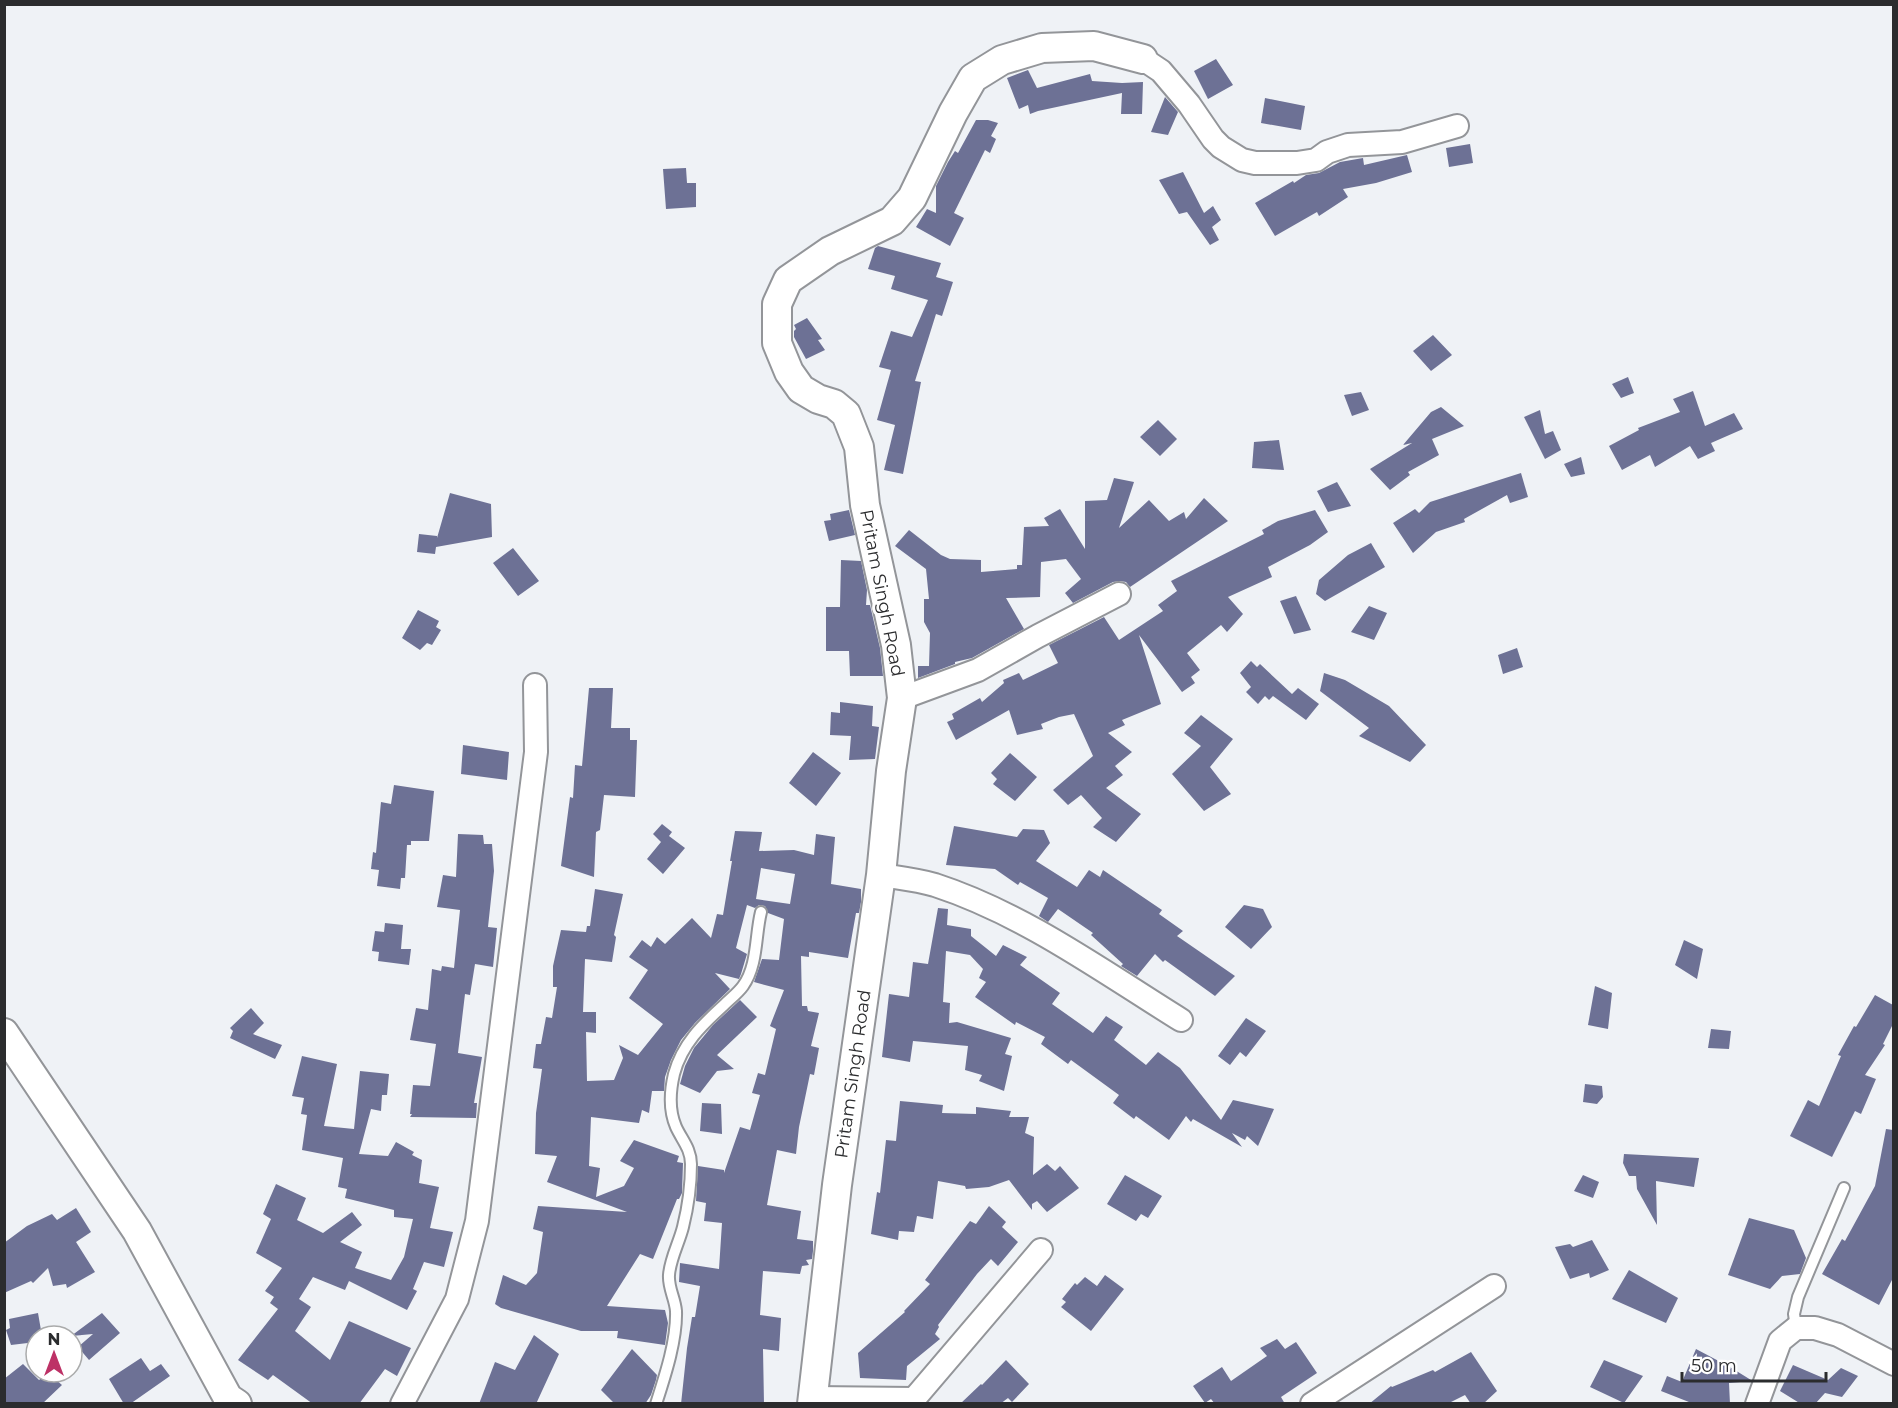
<svg xmlns="http://www.w3.org/2000/svg" width="1898" height="1408" viewBox="0 0 1898 1408" font-family="Montserrat,sans-serif">
	<style>
		.building { fill: #6d7195; fill-rule: evenodd }
		.lines { fill: none; stroke-linecap: round; stroke-linejoin: round }
		.service-casing { stroke: #939599; stroke-width: 14 }
		.minor-casing { stroke: #939599; stroke-width: 26 }
		.tertiary-casing { stroke: #939599; stroke-width: 32 }
		.service { stroke: #fff; stroke-width: 10 }
		.minor { stroke: #fff; stroke-width: 22 }
		.tertiary { stroke: #fff; stroke-width: 28 }
		.labels { text-anchor: middle; stroke-width: 6; stroke-linejoin: round; paint-order: stroke }
		.street-label { font-size: 18px; fill: #2b2c2e; stroke: #fff }
	</style>
	<rect width="100%" height="100%" fill="#eff2f6"/>
	<path class="building" d="M1216,59L1233,85L1208,99L1194,71Z
		M1028,70L1037,88L1090,74L1092,81L1122,83L1143,82L1142,114H1121L1122,93L1038,111L1030,114L1028,105L1019,109L1007,78Z
		M1165,97L1178,112L1168,135L1151,132Z
		M1265,98L1305,106L1301,130L1261,123Z
		M976,120H988L998,123L991,136L996,139L990,153L985,150L954,213L964,218L950,246L916,227L927,209L936,213V186L948,162L955,151L958,153Z
		M1470,144L1473,163L1449,167L1446,148Z
		M1407,155L1412,172L1376,183L1343,189L1348,197L1319,216L1317,212L1275,236L1255,203L1293,181L1294,183L1306,175L1319,173L1340,162L1363,158L1364,165Z
		M686,168L687,183H696V207L666,209L663,169Z
		M1183,172L1204,213L1213,206L1221,220L1212,227L1219,240L1210,245L1187,212L1179,214L1159,180Z
		M878,246L941,263L936,277L953,282L942,316L936,314L915,381L921,382L903,474L884,470L895,425L877,420L891,370L879,367L891,331L912,337L928,300L891,289L895,276L868,269L875,248Z
		M807,318L822,339L818,340L825,350L806,359L794,337V331L796,329L794,325Z
		M1433,335L1452,355L1431,371L1413,351Z
		M1628,377L1634,393L1621,398L1612,384Z
		M1693,391L1705,426L1734,413L1743,429L1711,443L1715,451L1698,459L1690,446L1655,467L1650,455L1622,470L1609,446L1639,430L1638,428L1680,412L1673,399Z
		M1361,392L1369,410L1352,416L1344,395Z
		M1441,407L1464,426L1432,439L1439,455L1408,472L1410,475L1390,490L1370,469L1412,443L1403,445L1431,412Z
		M1540,410L1545,434L1553,431L1561,450L1545,459L1524,417Z
		M1158,420L1177,439L1160,456L1140,437Z
		M1279,440L1284,470L1252,468L1254,442Z
		M1581,457L1585,474L1571,477L1564,464Z
		M1521,473L1528,497L1510,503L1507,495L1464,519L1465,522L1436,532L1413,553L1393,523L1415,509L1419,513L1430,502Z
		M1114,478L1134,482L1119,528L1149,500L1169,521L1184,512L1186,519L1204,498L1228,521L1130,587L1126,582L1120,581L1113,582L1073,603L1065,593L1081,579L1066,559L1041,562L1040,597L1006,598L1024,629L972,658L955,662V664L918,678V666H929L930,633L924,622V599H929L926,569L895,546L909,530L941,555L950,559L981,560V572L1017,569V565H1022L1024,527L1049,526L1044,518L1060,509L1085,549V501L1107,500Z
		M1337,482L1351,506L1328,512L1317,491Z
		M450,493L491,504L492,537L436,547L435,554L417,552L419,534L437,536V538Z
		M849,510L855,535L829,541L824,521L831,520L830,514Z
		M1315,510L1328,532L1310,545L1268,567L1272,577L1228,597L1243,614L1227,632L1221,625L1187,653L1200,670L1191,677L1195,683L1182,692L1139,635L1161,704L1122,720L1125,725L1108,733L1132,752L1115,766L1123,775L1106,788L1141,814L1116,842L1093,827L1102,818L1081,795L1068,805L1053,790L1093,756L1074,714L1059,717L1041,724L1043,729L1017,735L1009,710L956,740L947,722L954,719L952,714L980,698L982,702L1004,683L1003,680L1019,673L1023,680L1058,663L1049,645L1104,617L1119,640L1163,611L1158,605L1177,591L1171,581L1264,534L1262,530L1278,521Z
		M1371,543L1385,567L1325,601L1316,594L1319,580L1348,555Z
		M513,548L539,581L518,596L493,563Z
		M841,560L861,561L867,590L866,605H870L880,648L883,676H850L849,651H826V607H840Z
		M1296,596L1311,630L1294,634L1280,601Z
		M1369,606L1387,613L1374,640L1351,632Z
		M418,610L439,621L436,627L441,630L432,645L427,643L420,650L402,638Z
		M1517,648L1523,667L1503,674L1498,655Z
		M1251,661L1257,667L1260,664L1292,694L1298,688L1319,704L1306,720L1273,696L1269,700L1265,696L1258,704L1246,692L1251,687L1240,673Z
		M1324,673L1345,680L1389,706L1426,745L1410,762L1359,736L1369,728L1320,691Z
		M589,688H613L611,728H630V740H637L635,797L604,795L600,830L596,832L594,877L561,866L570,797L573,798L575,765L582,766Z
		M840,702L873,706L872,726L879,727L875,759L849,760L851,736L830,735L831,712L840,713Z
		M1201,715L1233,739L1210,767L1231,794L1204,811L1172,774L1201,746L1184,733Z
		M463,745L509,752L507,780L461,774Z
		M813,752L841,773L816,806L789,783Z
		M1010,753L1037,777L1015,801L993,784L997,779L991,773Z
		M394,785L434,791L429,841H411V845H407L405,878H401L400,889L377,886L379,870L371,869L373,852L376,853L381,802L391,804Z
		M662,824L672,832L669,836L685,848L663,874L647,859L661,842L653,834Z
		M954,826L1017,837L1023,829L1044,830L1050,843L1036,861L1077,887L1089,870L1100,877L1103,870L1162,910L1159,914L1183,931L1177,936L1235,976L1215,996L1165,960L1163,962L1155,954L1137,976L1121,966L1123,964L1091,935L1093,933L1058,909L1048,922L1039,916L1048,898L1020,882L1018,885L995,869L946,865Z
		M735,831L762,832L759,851L794,850L814,855L816,834L835,837L831,884L861,889V902L859,913H856L848,958L809,952V957L801,956L802,1006H807L808,1011L819,1013L811,1046L819,1048L814,1075L810,1074L799,1127L796,1154L777,1150L767,1205L801,1211L797,1239L813,1241V1251L812,1259L806,1260L809,1265L802,1266L800,1274L763,1271L760,1315L781,1318L779,1351L763,1349L764,1404H681L687,1348L692,1317H695L700,1286L679,1282L680,1263L719,1269L722,1223L704,1221L706,1203L696,1201L698,1166L724,1170V1173L740,1127L750,1130L760,1095L752,1093L758,1073L765,1075L776,1029L770,1026L784,990L754,982L762,959L779,960L784,919L768,913L765,906L759,905L755,908L747,905L736,948L747,954L741,974L739,979L715,973L730,989L695,1023L681,1040L671,1060L665,1077L664,1091H652L649,1113L642,1110L639,1123L591,1117L589,1166L600,1168L596,1197L624,1186L634,1168L620,1161L634,1140L679,1156L677,1162L683,1163L682,1193L679,1199H677L653,1259L640,1254L607,1306L665,1310L668,1323L665,1345L617,1338L618,1331H581L501,1308L495,1304L503,1275L526,1285L537,1273L543,1232L533,1229L538,1206L627,1212L547,1182L557,1156L535,1154L536,1113L542,1069L533,1068L536,1044H541L546,1017L552,1018L557,987H553V966L561,930L586,932L587,926H590L595,889L623,894L614,935L616,937L612,962L585,959L583,1012H596V1033L586,1032L587,1081L614,1080L623,1058L619,1045L638,1055L663,1024L629,998L648,970L629,957L642,940L651,947L657,937L665,944L692,918L711,938L717,914L723,915L732,861H730ZM761,868L795,874L790,904L756,899Z
		M458,834L483,835L484,844H492L494,871L488,927L497,928L493,967L475,964L470,995L465,994L458,1053L482,1057L474,1103H477L476,1118L410,1117L412,1114H410L413,1085L430,1086L436,1044L410,1040L416,1008L428,1010L432,969L441,971L442,966L454,968L460,910L437,907L443,875L456,877Z
		M1244,905L1263,909L1272,927L1251,949L1225,927Z
		M938,908L948,909L947,925L971,929V936L996,956L1003,945L1027,957L1020,965L1060,993L1052,1004L1093,1033L1106,1016L1123,1027L1114,1040L1146,1065L1158,1052L1180,1068L1221,1120L1233,1100L1274,1109L1258,1146L1247,1136L1245,1140L1232,1133L1242,1147L1193,1119L1191,1122L1186,1116L1169,1140L1136,1116L1134,1119L1113,1103L1119,1095L1071,1060L1068,1064L1041,1044L1045,1037L1016,1022L1015,1025L975,997L986,982L979,978L983,969L970,955L946,951L943,1002L950,1003L949,1023L957,1022L1011,1038L1005,1054L1012,1056L1004,1091L979,1081L982,1075L965,1070L968,1046L913,1041L910,1062L882,1057L889,994L909,997L913,962L928,964Z
		M385,923L403,925L401,949H411L409,965L378,961L379,952L372,951L375,931L384,932Z
		M1684,940L1703,949L1697,979L1675,965Z
		M1595,986L1612,993L1608,1029L1588,1025Z
		M1875,995L1893,1005V1024L1883,1044L1885,1045L1865,1075L1876,1079L1861,1114L1855,1111L1832,1157L1790,1136L1808,1100L1819,1106L1841,1056L1838,1055L1854,1026L1856,1027Z
		M740,1000L757,1017L717,1055L734,1069L717,1071L700,1093L680,1084L685,1066L694,1048L713,1025Z
		M251,1008L264,1023L253,1034L282,1045L275,1059L230,1038L233,1031L230,1028Z
		M1246,1018L1266,1031L1246,1057L1240,1052L1230,1065L1218,1056Z
		M1711,1029L1731,1031L1729,1049L1708,1048Z
		M302,1056L337,1064L324,1126L354,1129L360,1071L389,1074L387,1095H382L381,1111L371,1109L359,1154L388,1156L396,1142L414,1152L412,1155L422,1160L419,1183L439,1187L430,1228L453,1232L444,1267L424,1262L413,1289L417,1291L407,1310L349,1281L345,1290L313,1277L299,1299L311,1307L295,1331L330,1360L349,1321L411,1348L397,1376L385,1369L359,1404H313L273,1375L268,1380L238,1360L278,1309L270,1303L274,1297L265,1291L282,1268L256,1253L271,1219L263,1214L276,1184L306,1198L297,1220L323,1233L352,1212L362,1225L340,1242L362,1252L355,1268L391,1280L404,1257L413,1219L394,1217V1210L345,1198L347,1189L338,1187L343,1158L302,1150L307,1115L301,1114L304,1098L292,1096Z
		M1585,1084L1602,1086L1603,1097L1597,1104L1583,1102Z
		M900,1101L943,1105L942,1113L976,1114V1107L1011,1111L1009,1117H1029L1025,1133L1034,1137L1033,1175L1047,1164L1055,1171L1060,1166L1079,1188L1047,1212L1037,1201L1032,1204V1210L1009,1180L989,1187L966,1189L965,1186L938,1181L933,1219L917,1216L914,1232L899,1231L898,1240L871,1234L877,1192L880,1193L886,1140L896,1141Z
		M702,1103L721,1104L722,1134L700,1131Z
		M1886,1129L1893,1130V1278L1879,1305L1822,1274L1842,1239L1845,1241L1875,1186Z
		M1624,1154L1699,1158L1694,1187L1656,1181L1657,1225L1637,1189L1636,1176H1629L1623,1163Z
		M1125,1175L1162,1196L1148,1218L1141,1214L1136,1221L1107,1204Z
		M1583,1175L1599,1182L1593,1198L1574,1191Z
		M989,1206L1006,1222L1002,1227L1018,1242L998,1266L991,1259L977,1274L938,1325L939,1327L935,1334L940,1339L907,1366L906,1380L860,1378L858,1353L905,1312L904,1311L930,1284L925,1280L970,1221L976,1224Z
		M76,1208L91,1232L76,1242L95,1272L67,1288L66,1284L53,1286L48,1268L33,1283L31,1281L4,1293V1243L27,1226L52,1214L57,1220Z
		M1749,1218L1794,1230L1806,1258L1800,1274L1782,1276L1770,1289L1728,1275Z
		M1592,1240L1609,1270L1590,1278L1589,1273L1570,1279L1555,1247L1570,1244L1573,1247Z
		M1629,1270L1678,1298L1666,1323L1612,1299Z
		M1105,1275L1124,1289L1091,1331L1061,1307L1066,1302L1062,1299L1075,1283L1077,1285L1085,1277L1097,1286Z
		M38,1313L42,1336H36V1342L11,1345L6,1330L10,1328L9,1319Z
		M102,1313L120,1333L89,1360L78,1347L93,1334L71,1336Z
		M534,1335L559,1354L536,1404H479L495,1362L515,1370Z
		M1277,1339L1285,1349L1296,1342L1317,1373L1281,1397L1285,1404H1215L1211,1399L1205,1403L1193,1386L1222,1367L1231,1381L1267,1356L1260,1348Z
		M632,1349L657,1375L656,1380L651,1395L645,1404H615L601,1390Z
		M1696,1349L1730,1367L1751,1380V1381L1729,1383L1730,1404H1694L1661,1391L1667,1376L1682,1382Z
		M1471,1352L1497,1391L1483,1404H1471L1465,1395L1447,1404H1369L1391,1386L1392,1387L1433,1370L1435,1372Z
		M141,1358L150,1371L161,1364L170,1376L130,1404H124L109,1379Z
		M1006,1360L1029,1384L1012,1402L1008,1398L1000,1404H960L981,1384L982,1385Z
		M1604,1360L1643,1376L1624,1403L1590,1387Z
		M23,1364L39,1380L48,1373L62,1385L42,1404H4V1379Z
		M1793,1365L1828,1380L1841,1368L1858,1376L1842,1397L1825,1393L1815,1404H1801L1780,1391Z"/>
	<g class="lines">
		<defs>
			<path id="service" d="M1796,1328L1794,1314L1798,1297L1844,1188
				M656,1404C665,1376 677,1340 676,1311C675,1298 668,1288 669,1275C670,1259 679,1243 683,1227C688,1207 691,1185 691,1164C691,1149 682,1140 676,1127C669,1111 670,1091 674,1074C682,1044 702,1025 724,1005C730,999 738,993 743,986C758,965 755,936 761,912"/>
			<path id="minor" d="M1143,59L1161,71L1189,104L1213,139L1221,147L1242,160L1255,163H1297L1316,160L1327,152L1348,145L1402,142L1457,126
				M902,698L978,670L1038,636L1119,594
				M881,875C899,878 918,880 935,885C1024,914 1102,971 1181,1020
				M813,1398L914,1399L1041,1250
				M402,1404L457,1299L477,1221L536,752L535,685
				M1312,1404L1494,1286
				M1757,1404L1780,1341L1796,1328H1815L1838,1335L1894,1364"/>
			<path id="tertiary" d="M4,1033L137,1231L228,1398L237,1404
				M812,1404L837,1185L881,875L891,771L902,698L896,645L865,505L859,447L846,414L834,404L818,399L801,389L789,372L777,343V304L788,280L830,251L892,221L912,198L953,113L973,78L1002,60L1042,48L1094,46L1143,59"/>
		</defs>
		<use href="#service" class="service-casing"/>
		<use href="#minor" class="minor-casing"/>
		<use href="#tertiary" class="tertiary-casing"/>
		<use href="#service" class="service"/>
		<use href="#minor" class="minor"/>
		<use href="#tertiary" class="tertiary"/>
	</g>
	<g class="labels">
		<g class="street-label">
			<text transform="translate(882 593) rotate(79)" y="6">Pritam Singh Road</text>
			<text transform="translate(853 1074) rotate(-82)" y="6">Pritam Singh Road</text>
		</g>
	</g>
	<rect width="1898" height="1408" fill="none" stroke="#2b2c2e" stroke-width="12"/>
	<g transform="translate(54 1354)"><circle r="28" fill="#ffffff" stroke="#aaabab" stroke-width="1.5"/>
	<path d="M0-4.5L10 22L0 15L-10 22Z" fill="#bd3166"/>
	<text y="-9" font-size="16" font-weight="bold" text-anchor="middle" fill="#2b2c2e">N</text>
	</g>
	<path d="M1682 1372v9h144v-9" fill="none" stroke="#2b2c2e" stroke-width="3"/>
	<text x="1691" y="1372" font-size="18" fill="#2b2c2e" stroke="#ffffff" stroke-width="4.5" paint-order="stroke">50 m</text>
</svg>
